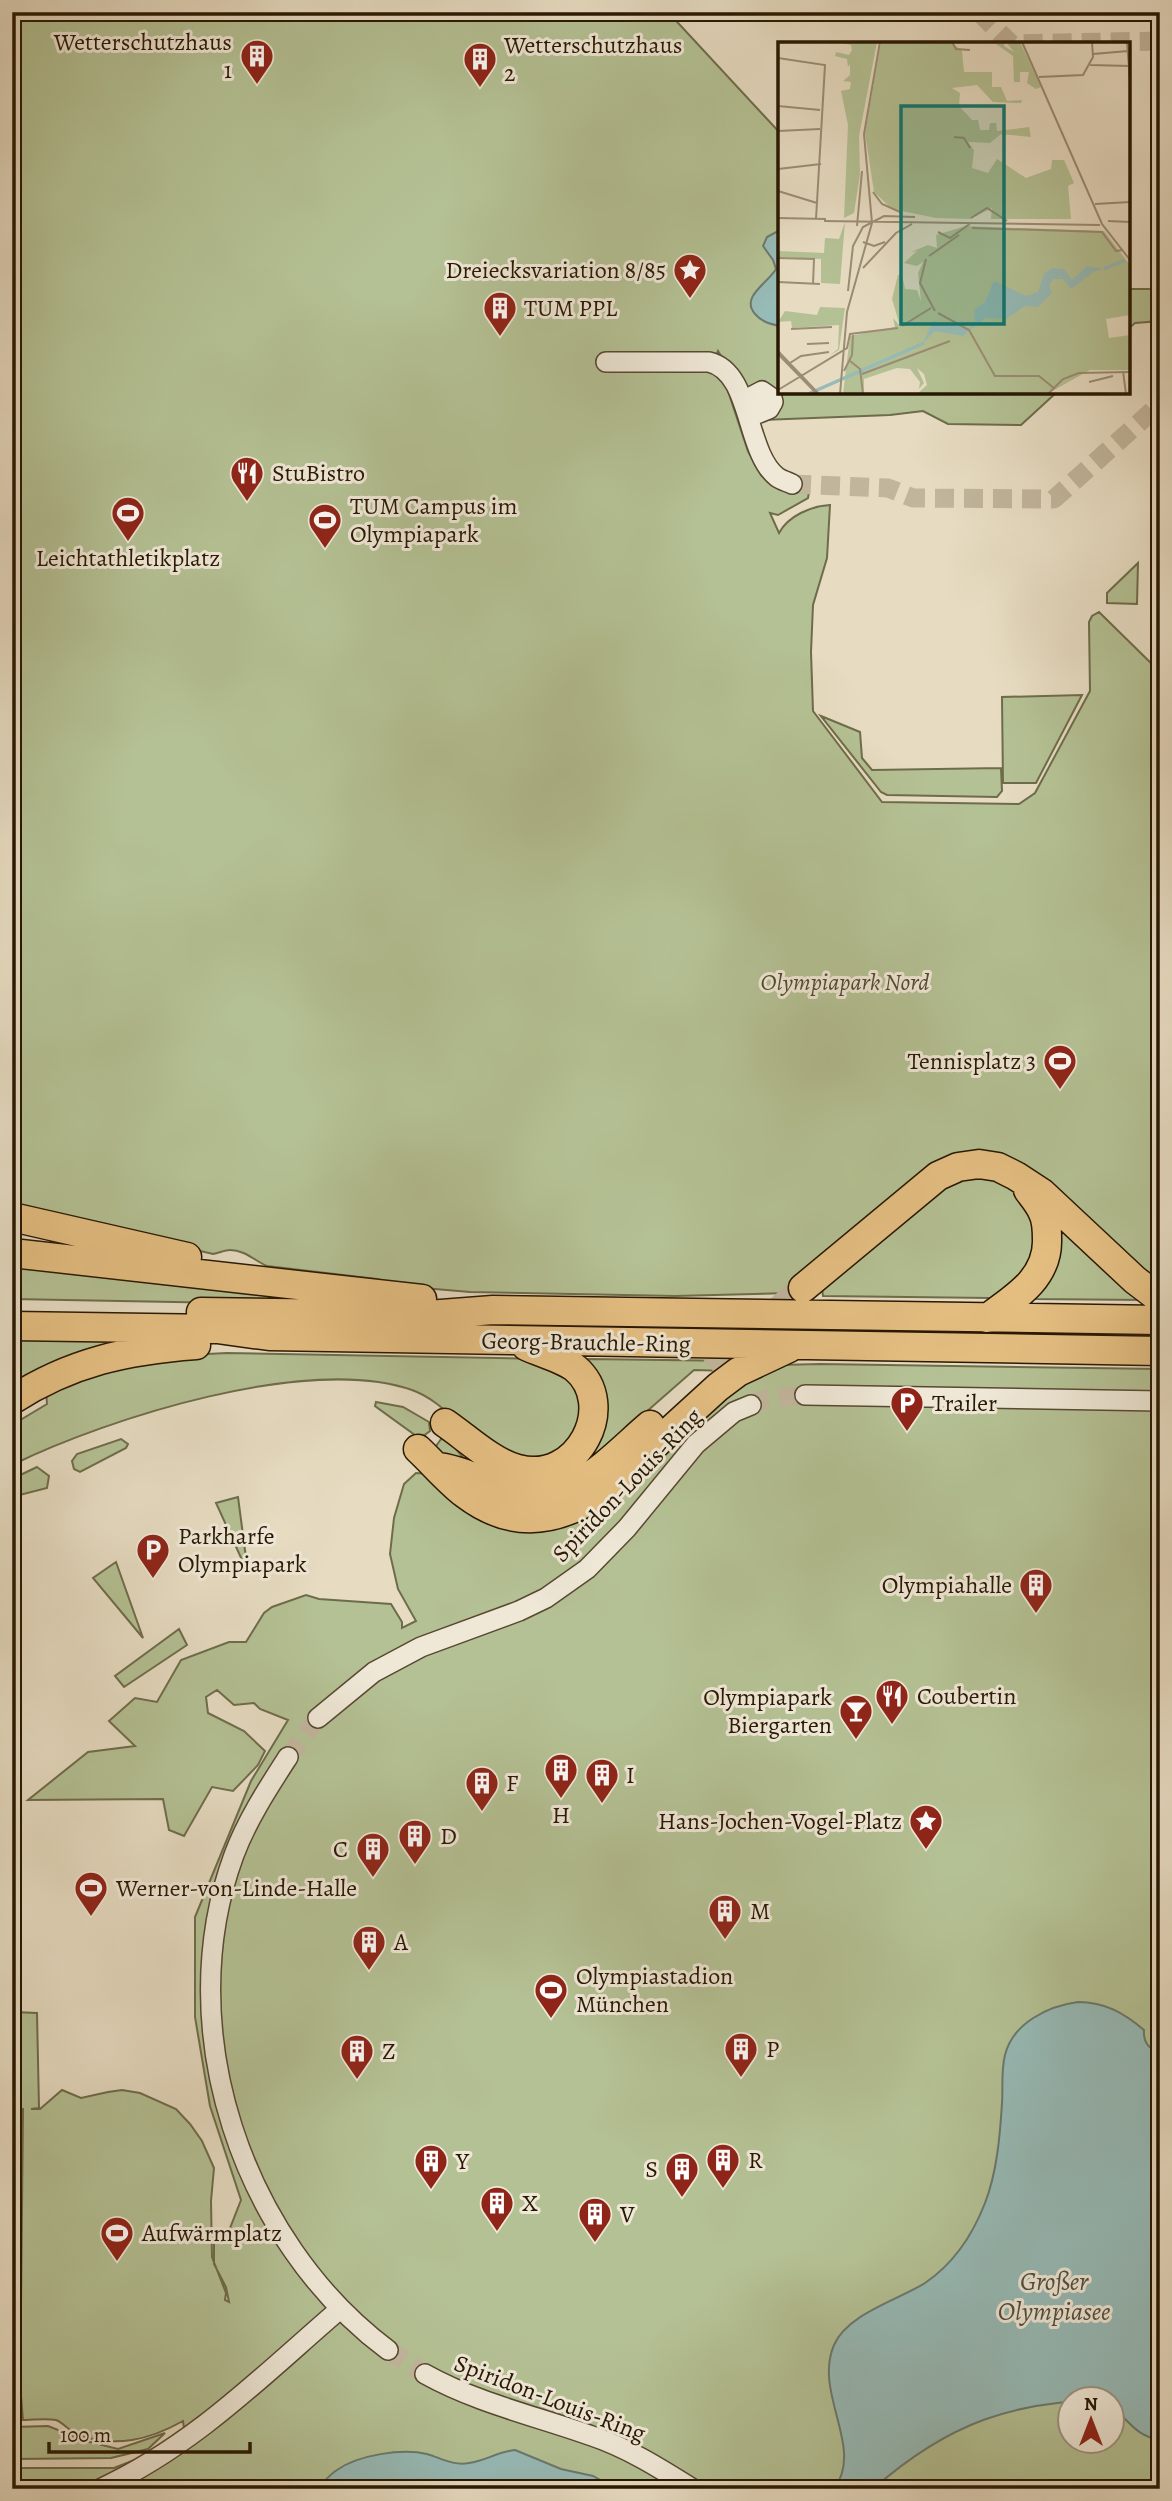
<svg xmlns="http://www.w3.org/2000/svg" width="1172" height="2501" viewBox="0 0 1172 2501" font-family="Alegreya,serif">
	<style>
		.green { fill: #b4c194; stroke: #6e6c4b; stroke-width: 2; fill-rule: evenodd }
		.water { fill: #97bbb7; stroke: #6b796f; stroke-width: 2 }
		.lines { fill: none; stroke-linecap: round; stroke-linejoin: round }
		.minor-tunnel { stroke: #c1b59c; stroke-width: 19; stroke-dasharray: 19 10; stroke-linecap: butt }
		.highway-tunnel { stroke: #c1b59c; stroke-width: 28; stroke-dasharray: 28 14; stroke-linecap: butt }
		.minor-casing { stroke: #584832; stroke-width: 22 }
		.highway-casing { stroke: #281702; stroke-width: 31 }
		.minor { stroke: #efe8d7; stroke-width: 19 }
		.highway { stroke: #e4be81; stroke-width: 28 }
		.labels { text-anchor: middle; stroke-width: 6; stroke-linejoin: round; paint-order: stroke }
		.poi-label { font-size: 24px; fill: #281702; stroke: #efe8d7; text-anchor: start }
		.park-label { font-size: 24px; font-style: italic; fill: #524a2e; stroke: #efe8d7 }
		.street-label { font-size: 24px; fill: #281702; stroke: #efe8d7 }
		.water-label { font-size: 26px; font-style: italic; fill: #4f5041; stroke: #efe8d7 }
		.inset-river { fill: none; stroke: #97bbb7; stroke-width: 3.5 }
		.inset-road { fill: none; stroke: #9b8d75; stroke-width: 2 }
		.view { fill: #0f766e; fill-opacity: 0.15; stroke: #0f766e; stroke-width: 3.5 }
		.inset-edge { fill: none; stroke: #281702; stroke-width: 3.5 }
	</style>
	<rect width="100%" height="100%" fill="#e7dcc2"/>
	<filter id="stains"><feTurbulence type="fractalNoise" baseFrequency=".00286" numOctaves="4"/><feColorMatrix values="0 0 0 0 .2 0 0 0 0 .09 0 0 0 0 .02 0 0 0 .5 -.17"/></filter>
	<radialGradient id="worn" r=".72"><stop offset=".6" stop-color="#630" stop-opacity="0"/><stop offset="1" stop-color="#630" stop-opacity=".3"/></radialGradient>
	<path class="green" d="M12,12H668L780,133V392H1057L1021,425L948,424L923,411L890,415L759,420L718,351L710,369L726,385L748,451L761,475L769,483L783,489L809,492L808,498L778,515L770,513L779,533C788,516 811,506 830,505L827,558L813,605L811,652L813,711L882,802L1019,804L1035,793L1090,691L1089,622L1092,616L1099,612L1160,672V1289L971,1152C952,1153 938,1160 923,1170L790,1285V1293L675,1296L470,1292L400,1286L377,1279L267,1266C255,1261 245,1250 230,1250C225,1250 219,1253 213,1254L12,1207Z
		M1160,289V321L1135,323L1128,329V289Z
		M1138,563L1137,604L1107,603V593Z
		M1082,695L1036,783H1003L1002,697Z
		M821,716L860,732L862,758L872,770L1001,768L1002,791L997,797L887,795L881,792Z
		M980,1175L1011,1186L1039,1227L1026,1275L991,1298L823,1296L822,1289L944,1184Z
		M1051,1215L1143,1300L1032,1299Z
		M12,1261L396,1306L12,1299Z
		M12,1319L735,1325L736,1330Z
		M12,1337L143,1339L12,1387Z
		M227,1353L544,1359L577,1383L585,1424L544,1466C526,1460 505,1455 489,1446C461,1430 443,1401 412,1390C309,1354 108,1418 12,1465V1425L47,1404L46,1390L148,1357Z
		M582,1360L587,1359L741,1361L730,1371L694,1370L588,1463L578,1460Z
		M820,1364L1160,1369V2489H12L13,2427L48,2426L86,2441L118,2449L165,2433L148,2449L111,2458L15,2459L17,2468H114L145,2456L184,2428L183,2421C149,2440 116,2448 78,2435C70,2432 64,2423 56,2420C46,2418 33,2420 23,2420L21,2396L20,2422H12V1930L13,2012L37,2013L39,2108L31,2109H40L62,2090L81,2098L108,2092L122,2090L140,2093L176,2109L190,2124L202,2141L214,2168L211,2201L212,2257L226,2293L225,2300L229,2302L226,2287L214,2264V2231L230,2228L241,2200L210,2106L195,2017V1917L251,1781L288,1720L260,1709L254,1703L234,1705L217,1690L206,1697L208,1713L244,1731L265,1751L258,1765L233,1791L212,1787L184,1836L169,1830L163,1799L28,1800L88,1752L135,1746L109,1721L135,1698L157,1702L181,1660L229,1642H246L264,1613L272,1607L306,1595L319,1599L391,1604L402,1622V1628L416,1621L398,1589L390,1554L394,1518L404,1484L416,1473L431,1474L503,1522L778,1365ZM22,2109H23L21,2308V2307ZM1070,2400H1112V2442H1070Z
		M376,1402L403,1407L429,1422L430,1431L422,1437L415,1435L375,1406Z
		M121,1439L128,1444L126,1448L80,1472L74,1469L72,1461L77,1454Z
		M441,1439L448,1440L468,1463L439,1453L436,1446Z
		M37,1467L49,1476L47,1488L12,1497V1479Z
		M238,1497L248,1573L216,1503Z
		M116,1562L143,1638L93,1578Z
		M179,1629L187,1645L124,1687L115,1676Z"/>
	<path class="water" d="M780,230V326C770,324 762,322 755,314C740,297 768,283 776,269L773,260L763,246L767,237Z
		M1078,2002C1105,2002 1124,2013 1144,2030C1143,2042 1148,2049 1160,2053V2440C1134,2435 1132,2422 1113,2409L1112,2400C1014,2400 948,2423 873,2489H834C865,2447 813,2394 834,2345C847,2314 898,2300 925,2283C953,2264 973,2234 985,2203C997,2172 1000,2136 1002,2103C1003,2088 1001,2070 1005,2055C1013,2023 1048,2006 1078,2002Z
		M515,2450L561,2469L593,2476L616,2489H317C323,2483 330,2474 337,2470C358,2455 402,2448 427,2454C441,2458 453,2466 469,2463C485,2461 497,2452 515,2450Z"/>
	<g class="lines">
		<path class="minor-tunnel" d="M979,12L1011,44L1160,41
			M792,484L888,488L913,498L1054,499L1160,404
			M751,1405L763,1400L805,1395
			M288,1757L318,1718
			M388,2350L425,2374"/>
		<path class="highway-tunnel" d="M713,1371L803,1288"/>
		<defs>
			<path id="minor" d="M606,362H709C752,372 745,452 777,477C781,480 788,482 792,484
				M743,401L762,391L772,398L773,402L769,409L749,417
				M805,1395L1160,1401
				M318,1718L374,1672L421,1647L519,1611L546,1598L587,1569L627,1528L696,1444L734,1412L751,1405
				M288,1757C268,1788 247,1820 234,1855C170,2028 242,2241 388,2350
				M425,2374C477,2403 536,2416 592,2436C628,2448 661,2469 693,2489
				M100,2489C195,2445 262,2376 340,2309"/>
			<path id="highway" d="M12,1217L187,1257
				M12,1253L422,1299
				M803,1288L938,1176L958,1167L979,1164L998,1167L1016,1176L1042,1193L1135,1280L1160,1299
				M201,1312L428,1315L493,1310L1160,1320
				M987,1318C1015,1298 1048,1278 1047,1240C1047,1231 1047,1221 1043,1213C1040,1205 1033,1197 1028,1190
				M12,1326L217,1329L269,1336L1160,1351
				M12,1400C71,1362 127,1350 196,1345
				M445,1423C467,1438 493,1463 518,1469C578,1485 619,1405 575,1368C562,1358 541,1353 526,1346
				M418,1449C434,1464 448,1481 465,1494C512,1530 558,1523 604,1491L718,1387L738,1372L789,1348
				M439,1467C466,1471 490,1485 516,1493C569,1509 613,1456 650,1425"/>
		</defs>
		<use href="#minor" class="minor-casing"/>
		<use href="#highway" class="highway-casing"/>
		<use href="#minor" class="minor"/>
		<use href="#highway" class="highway"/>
	</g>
	<defs>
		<symbol id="building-pin" viewBox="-11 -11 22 30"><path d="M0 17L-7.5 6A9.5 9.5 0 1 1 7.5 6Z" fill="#8f2418" stroke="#efe8d7"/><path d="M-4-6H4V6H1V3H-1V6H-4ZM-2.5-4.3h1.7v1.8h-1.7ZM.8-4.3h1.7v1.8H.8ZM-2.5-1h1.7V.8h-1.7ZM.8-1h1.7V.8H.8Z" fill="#fff"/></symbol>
		<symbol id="sight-pin" viewBox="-11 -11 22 30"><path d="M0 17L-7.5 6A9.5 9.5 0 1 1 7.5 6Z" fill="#8f2418" stroke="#efe8d7"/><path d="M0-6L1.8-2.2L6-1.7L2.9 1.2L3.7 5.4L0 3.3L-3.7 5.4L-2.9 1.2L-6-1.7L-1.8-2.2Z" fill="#fff"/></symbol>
		<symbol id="restaurant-pin" viewBox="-11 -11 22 30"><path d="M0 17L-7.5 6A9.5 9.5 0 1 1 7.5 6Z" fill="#8f2418" stroke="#efe8d7"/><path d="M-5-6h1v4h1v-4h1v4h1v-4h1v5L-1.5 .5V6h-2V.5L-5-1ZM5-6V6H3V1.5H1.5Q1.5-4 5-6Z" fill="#fff"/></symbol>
		<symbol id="stadium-pin" viewBox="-11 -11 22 30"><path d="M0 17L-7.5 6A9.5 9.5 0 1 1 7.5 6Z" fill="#8f2418" stroke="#efe8d7"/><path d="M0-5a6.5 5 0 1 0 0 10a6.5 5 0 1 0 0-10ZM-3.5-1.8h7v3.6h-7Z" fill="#fff"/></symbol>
		<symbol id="parking-pin" viewBox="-11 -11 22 30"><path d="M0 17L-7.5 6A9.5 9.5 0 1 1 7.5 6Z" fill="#8f2418" stroke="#efe8d7"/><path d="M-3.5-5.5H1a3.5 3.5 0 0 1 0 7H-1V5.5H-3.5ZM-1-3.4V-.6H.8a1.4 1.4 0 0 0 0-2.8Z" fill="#fff"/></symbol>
		<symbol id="bar-pin" viewBox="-11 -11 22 30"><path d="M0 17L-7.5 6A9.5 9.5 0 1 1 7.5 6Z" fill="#8f2418" stroke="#efe8d7"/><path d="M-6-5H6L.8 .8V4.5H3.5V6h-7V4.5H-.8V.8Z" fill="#fff"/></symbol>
	</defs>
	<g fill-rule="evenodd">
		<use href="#building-pin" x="238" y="37" width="38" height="52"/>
		<use href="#building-pin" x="461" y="40" width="38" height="52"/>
		<use href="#sight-pin" x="671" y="251" width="38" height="52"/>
		<use href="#building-pin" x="481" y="289" width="38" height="52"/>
		<use href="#restaurant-pin" x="228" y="454" width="38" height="52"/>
		<use href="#stadium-pin" x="109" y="494" width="38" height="52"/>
		<use href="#stadium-pin" x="306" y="501" width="38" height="52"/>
		<use href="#stadium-pin" x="1041" y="1042" width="38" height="52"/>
		<use href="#parking-pin" x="888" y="1384" width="38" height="52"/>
		<use href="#parking-pin" x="134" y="1531" width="38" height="52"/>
		<use href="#building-pin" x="1017" y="1566" width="38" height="52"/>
		<use href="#restaurant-pin" x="873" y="1677" width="38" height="52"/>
		<use href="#bar-pin" x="837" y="1692" width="38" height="52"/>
		<use href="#building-pin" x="542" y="1751" width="38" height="52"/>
		<use href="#building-pin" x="583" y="1756" width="38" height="52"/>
		<use href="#building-pin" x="463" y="1764" width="38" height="52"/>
		<use href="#sight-pin" x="907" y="1802" width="38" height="52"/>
		<use href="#building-pin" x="396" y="1817" width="38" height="52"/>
		<use href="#building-pin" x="354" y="1830" width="38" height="52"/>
		<use href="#stadium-pin" x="72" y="1869" width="38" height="52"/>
		<use href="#building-pin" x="706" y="1892" width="38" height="52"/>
		<use href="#building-pin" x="350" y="1923" width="38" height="52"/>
		<use href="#stadium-pin" x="532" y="1971" width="38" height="52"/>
		<use href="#building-pin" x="722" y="2030" width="38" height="52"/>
		<use href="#building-pin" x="338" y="2032" width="38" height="52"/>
		<use href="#building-pin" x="704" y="2141" width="38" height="52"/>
		<use href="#building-pin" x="412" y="2142" width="38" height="52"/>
		<use href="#building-pin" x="663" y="2150" width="38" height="52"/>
		<use href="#building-pin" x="478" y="2184" width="38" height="52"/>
		<use href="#building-pin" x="576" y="2195" width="38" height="52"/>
		<use href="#stadium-pin" x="98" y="2214" width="38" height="52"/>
	</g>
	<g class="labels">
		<g class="poi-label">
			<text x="232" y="50" text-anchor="end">Wetterschutzhaus<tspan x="232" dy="28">1</tspan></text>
			<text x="504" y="53">Wetterschutzhaus<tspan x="504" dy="28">2</tspan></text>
			<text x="666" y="278" text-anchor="end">Dreiecksvariation 8/85</text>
			<text x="524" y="316">TUM PPL</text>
			<text x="272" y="481">StuBistro</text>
			<text x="350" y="514">TUM Campus im<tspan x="350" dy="28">Olympiapark</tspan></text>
			<text x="128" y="566" text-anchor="middle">Leichtathletikplatz</text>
			<text x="1036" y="1069" text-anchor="end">Tennisplatz 3</text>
			<text x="932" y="1411">Trailer</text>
			<text x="178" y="1544">Parkharfe<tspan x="178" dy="28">Olympiapark</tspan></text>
			<text x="1012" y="1593" text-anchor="end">Olympiahalle</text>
			<text x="917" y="1704">Coubertin</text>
			<text x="832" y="1705" text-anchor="end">Olympiapark<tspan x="832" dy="28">Biergarten</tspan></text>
			<text x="626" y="1783">I</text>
			<text x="506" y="1791">F</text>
			<text x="561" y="1823" text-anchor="middle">H</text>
			<text x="902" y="1829" text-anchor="end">Hans-Jochen-Vogel-Platz</text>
			<text x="440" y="1844">D</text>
			<text x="348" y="1857" text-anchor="end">C</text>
			<text x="116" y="1896">Werner-von-Linde-Halle</text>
			<text x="750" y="1919">M</text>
			<text x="394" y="1950">A</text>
			<text x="576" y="1984">Olympiastadion<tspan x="576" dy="28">München</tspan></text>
			<text x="766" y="2057">P</text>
			<text x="382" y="2059">Z</text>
			<text x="748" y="2168">R</text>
			<text x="456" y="2169">Y</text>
			<text x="658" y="2177" text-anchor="end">S</text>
			<text x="522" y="2211">X</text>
			<text x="620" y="2222">V</text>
			<text x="142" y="2241">Aufwärmplatz</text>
		</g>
		<g class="park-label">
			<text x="845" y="990">Olympiapark Nord</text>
		</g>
		<g class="street-label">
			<text transform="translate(586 1342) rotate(1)" y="8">Georg-Brauchle-Ring</text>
			<text transform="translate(627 1485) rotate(-46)" y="8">Spiridon-Louis-Ring</text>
			<text transform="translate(550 2398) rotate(21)" y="8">Spiridon-Louis-Ring</text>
		</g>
		<g class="water-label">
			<text x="1054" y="2290">Großer<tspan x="1054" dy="30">Olympiasee</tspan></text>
		</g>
	</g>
	<g transform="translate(778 42)">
		<rect width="352" height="352" fill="#e7dcc2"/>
		<path d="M60,0H99L81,94L82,132L76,171L66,176L70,83L63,49L72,47L73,40L65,39L72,33V22L70,25L69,17L57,14L58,10L71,13L74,8L73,3ZM103,0H173L184,9L186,30H214V45H223L229,59L244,58L243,61L215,60L199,43L174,46L182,51L181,64L194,78H200L202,88H211L212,81H218L219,89L251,85L253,95L223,92L212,101L190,100L196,108L194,126L210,131L219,117L248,136L273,127L274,118H286L296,141L290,144L293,177H213L214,166L192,177L158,176L114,167L96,150L87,91ZM227,0L226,4L236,10L228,0H242L263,45L258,47L249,41L251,30H242V40H236L235,14L218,2ZM67,180L62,242L43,241V217L0,215V209L46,211L47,196L61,197ZM188,184L326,189L352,223V273L328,277L331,296L352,293V328H312L269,352H139L149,343L146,332L139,326L146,341L141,347L142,340L132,327L119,326L86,337V352H65L72,294L117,285L115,276L122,284L114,257L120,233H124L127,247L139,248L143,259L140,231L145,220L139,224L126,221L139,209L133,210L150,203L159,206L158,193ZM42,265L67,266L61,308L52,313L60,307L61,283L14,286L13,279L0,280L7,269L39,273Z" fill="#b4c194"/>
		<path d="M309,224L326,227L317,229L293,247L285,237H276L271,243L274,251L260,265L247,264L228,277L207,276L185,294L157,289L145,301L155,279L191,286L197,280L196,268L207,260L216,239L248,254L260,250L266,232L274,226L286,227L294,238Z" fill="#97bbb7"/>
		<path class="inset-river" d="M326,227L347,218M30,352L146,301"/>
		<path class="inset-road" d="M174,0L178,7L192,8M244,0L324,182L352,218M349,0L352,39M315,12L350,9M0,16L47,23L38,177M312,23L352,24M261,35L305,33L315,15L314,0M0,64L42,68M0,89L42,87M176,95L186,96L192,106M0,127L43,122M0,149L39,161M95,150L104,162L122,170M317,162L352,160M0,176L48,177M193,176L209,166L229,179M46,179L322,183M330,179L352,180M79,184L84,129M194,186L324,190L338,209L345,208M160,190L172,196L193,181M85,200L96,204L107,200M151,214L181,193M0,216L36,217L35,242M148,217L142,241L157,269M85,226L118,191L134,182M0,240L42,242M70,249L75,204L85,185L106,174L137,175M160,271L191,288L217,334H261L277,347M124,284L153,266M13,287L54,285M29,302L51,301M0,309L41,352M0,312L39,352M72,319L82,327L85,352M12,321L23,314L51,310M66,329L74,313L75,292M345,329L348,352M84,332L172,299M311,340L335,334M0,348L69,306L72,292L120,286M62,352L69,270L94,181L86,92L102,0M270,352L285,337L301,331L352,330"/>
		<path class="view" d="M123,64H226V282H123Z"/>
		<rect width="352" height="352" class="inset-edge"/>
	</g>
	<rect width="1172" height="2501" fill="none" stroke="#e7dcc2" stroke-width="42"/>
	<rect x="14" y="14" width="1144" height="2473" fill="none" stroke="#281702" stroke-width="3.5"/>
	<rect x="21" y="21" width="1130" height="2459" fill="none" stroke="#281702" stroke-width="2"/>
	<g transform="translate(1091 2420)"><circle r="33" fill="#efe8d7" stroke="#9f9482" stroke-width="2"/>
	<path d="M0-5L12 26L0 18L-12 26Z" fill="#8f2418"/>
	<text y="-10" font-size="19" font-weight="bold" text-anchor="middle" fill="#281702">N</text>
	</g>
	<path d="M49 2442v10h201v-10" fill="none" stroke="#281702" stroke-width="3.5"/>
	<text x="60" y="2442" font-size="21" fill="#281702" stroke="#efe8d7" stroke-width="5" paint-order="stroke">100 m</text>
	<rect width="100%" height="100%" filter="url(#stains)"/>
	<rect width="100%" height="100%" fill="url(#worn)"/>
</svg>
